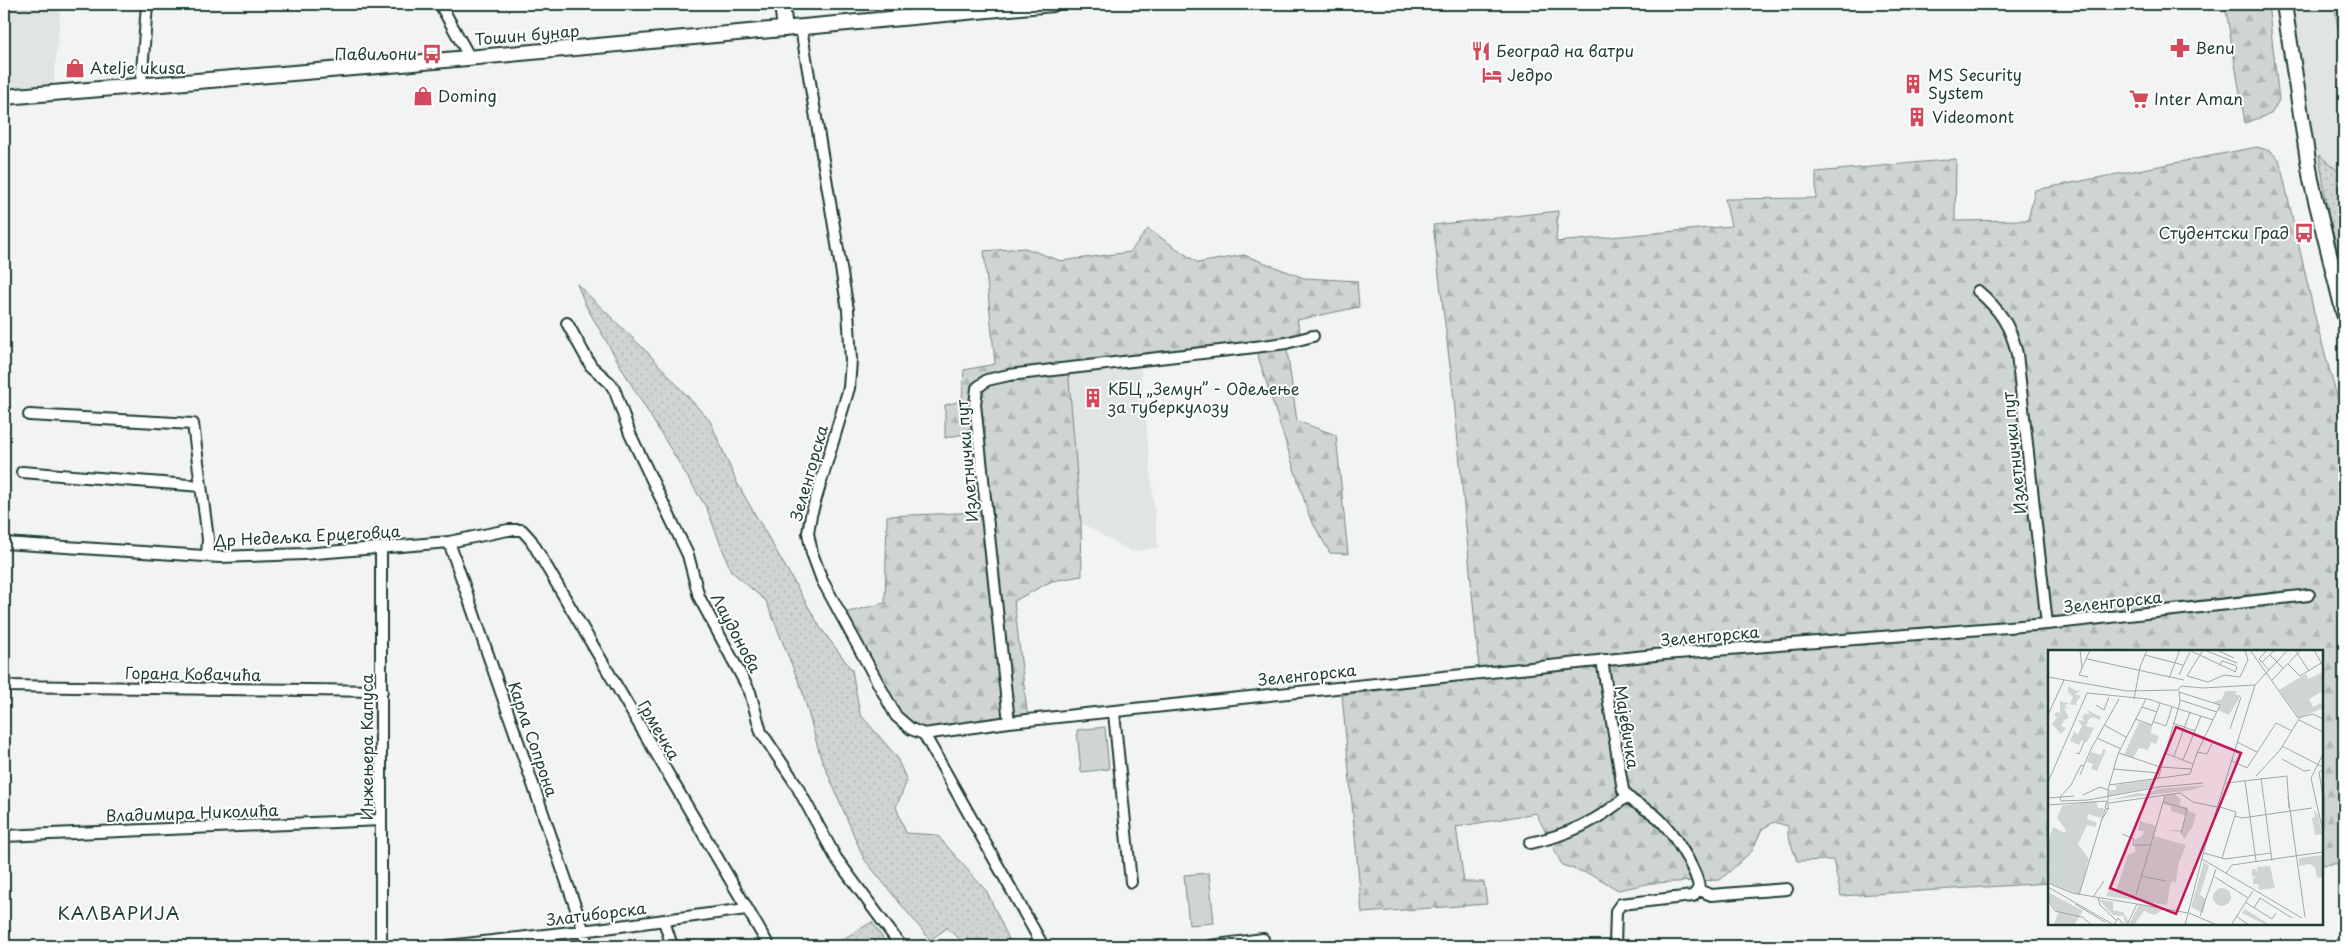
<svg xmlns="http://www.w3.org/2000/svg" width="2348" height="950" viewBox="0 0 2348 950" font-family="'Playpen Sans',sans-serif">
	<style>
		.built { fill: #e0e4e3 }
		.green { fill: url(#green-dots); stroke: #768984 }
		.forest { fill: url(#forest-firs); stroke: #768984 }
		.pitch { fill: #ced5d3; stroke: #768984 }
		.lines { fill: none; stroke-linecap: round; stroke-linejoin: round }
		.street-casing { stroke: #1f3d34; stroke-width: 14 }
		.secondary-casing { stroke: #1f3d34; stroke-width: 18 }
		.street { stroke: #fff; stroke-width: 10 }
		.secondary { stroke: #fff; stroke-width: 14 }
		.labels { text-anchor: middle; stroke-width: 4; stroke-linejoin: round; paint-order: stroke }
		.street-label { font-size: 16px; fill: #1f3d34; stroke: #fff }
		.poi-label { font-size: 16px; fill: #1f3d34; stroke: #fff; text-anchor: start }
		.neighbourhood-label { font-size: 18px; letter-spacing: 1px; fill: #1f3d34; stroke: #fff }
		.inset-road { fill: none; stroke: #9eaaa7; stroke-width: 1 }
		.view { fill: #c2185b; fill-opacity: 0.15; stroke: #c2185b; stroke-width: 2.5 }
		.inset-edge { fill: none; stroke: #1f3d34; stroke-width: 2.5 }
	</style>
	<defs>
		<pattern id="green-dots" width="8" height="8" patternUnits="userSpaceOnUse" patternTransform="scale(1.25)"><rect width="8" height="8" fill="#ced5d3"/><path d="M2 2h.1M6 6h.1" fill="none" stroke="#b0b8b6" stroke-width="1.8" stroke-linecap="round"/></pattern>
		<pattern id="forest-firs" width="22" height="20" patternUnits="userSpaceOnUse" patternTransform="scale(1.25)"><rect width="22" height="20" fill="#ced5d3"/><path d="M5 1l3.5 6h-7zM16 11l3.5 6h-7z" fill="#b0b8b6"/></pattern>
	</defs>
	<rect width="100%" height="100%" fill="#f2f3f3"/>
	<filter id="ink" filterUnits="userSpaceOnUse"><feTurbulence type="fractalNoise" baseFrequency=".02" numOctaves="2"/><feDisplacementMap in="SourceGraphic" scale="10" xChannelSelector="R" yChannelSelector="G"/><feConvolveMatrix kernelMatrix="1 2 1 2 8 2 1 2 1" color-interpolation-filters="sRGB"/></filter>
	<g filter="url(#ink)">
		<path class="built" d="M4,4H61L53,88L4,91Z
			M2290,4H2344V287L2325,221Z
			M1140,360L1158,547L1132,552L1081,523L1068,368Z"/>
		<path class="green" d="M2319,155L2344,176V277L2329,217Z
			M577,284L649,354L710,421L737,483L820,627L852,670L860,714L896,756L907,781L896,807L906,833L937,835L987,892L1012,946H968L947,928L930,940L864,859L820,755L802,690L766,601L731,571L707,509L631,384L586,306Z
			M872,922L888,946H831Z"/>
		<path class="forest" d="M2225,4H2268L2279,100L2271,114L2245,123Z
			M2257,147L2270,151L2279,159L2317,325L2344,422V863L2322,865V651H2049V883L1841,896L1833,860L1797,861L1788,835V826L1774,822L1762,829L1752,851L1720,880L1652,883L1618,890L1595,876L1562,865L1536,813L1456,827L1464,882H1484L1487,904L1362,913L1342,695L1480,678L1454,399L1433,225L1558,211L1556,242L1731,226L1725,199L1816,198V172L1956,159L1955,221L2028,220L2035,190Z
			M1148,229L1198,263L1244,255L1304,278L1357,281L1359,307L1297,320L1302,340L1286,343L1297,421L1336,435L1348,554L1330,553L1310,518L1255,347L1068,368L1081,523L1082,576L1052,581L1014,601L1028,720L924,734L896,716L849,629L848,612L885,603L887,516L983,512L973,432L945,438V405L962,401L964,370L995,364L984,251L1025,248L1061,261L1130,252Z"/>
		<path class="pitch" d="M2334,4H2344V64Z
			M1105,727L1109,769L1081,772L1077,730Z
			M1209,873L1214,923L1189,925L1184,875Z"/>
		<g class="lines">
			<defs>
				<path id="street" d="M440,4L470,58
					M801,28L848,310L851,360L849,388L811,515L808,533L812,553L822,580L896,716L911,729L924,734L1009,722L1665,654L2047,624L2309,595
					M141,86L147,4
					M1978,291C1999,309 2011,326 2017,354L2047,624
					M567,323L591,366L610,383L615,391L630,434L688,555L699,597L750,692L761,732L794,781L836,858L901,946
					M29,415L193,424L208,539L207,556
					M22,472L201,486
					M449,542L582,926L587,946
					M4,543L220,557L304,554L449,542L508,530H522L531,540L769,946
					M381,548V946
					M1602,660L1623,790C1631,804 1646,807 1657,817C1671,829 1697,870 1699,888L1693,896L1621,904L1616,911L1615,946
					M4,686L382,691
					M1114,713L1131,882
					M1009,722L975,404L977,388L987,380L1009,375L1255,347L1286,343L1313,336
					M924,734L1043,946
					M4,836L381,820
					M1530,843C1568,835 1598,821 1627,796
					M1699,890L1711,895L1787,889
					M664,921L672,946
					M448,946L598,929L746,909
					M1210,946L1263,939"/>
				<path id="secondary" d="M782,4L785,29
					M2284,4L2311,180L2344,314
					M4,97L402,64L1053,4"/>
			</defs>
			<use href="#street" class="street-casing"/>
			<use href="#secondary" class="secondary-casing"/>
			<use href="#street" class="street"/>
			<use href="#secondary" class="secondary"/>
		</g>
	</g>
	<defs>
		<symbol id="pharmacy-bare" viewBox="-9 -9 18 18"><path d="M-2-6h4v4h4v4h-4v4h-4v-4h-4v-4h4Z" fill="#d1495b" stroke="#fff" stroke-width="2.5" paint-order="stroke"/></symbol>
		<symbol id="restaurant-bare" viewBox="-9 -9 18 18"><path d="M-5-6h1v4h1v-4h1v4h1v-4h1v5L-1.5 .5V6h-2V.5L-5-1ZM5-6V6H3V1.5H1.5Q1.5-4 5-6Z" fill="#d1495b" stroke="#fff" stroke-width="2.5" paint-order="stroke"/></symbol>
		<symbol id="bus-bare" viewBox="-9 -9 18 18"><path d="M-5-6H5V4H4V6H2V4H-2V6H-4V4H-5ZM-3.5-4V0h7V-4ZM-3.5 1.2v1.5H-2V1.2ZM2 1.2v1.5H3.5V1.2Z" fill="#d1495b" stroke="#fff" stroke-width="2.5" paint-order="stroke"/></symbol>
		<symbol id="shop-bare" viewBox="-9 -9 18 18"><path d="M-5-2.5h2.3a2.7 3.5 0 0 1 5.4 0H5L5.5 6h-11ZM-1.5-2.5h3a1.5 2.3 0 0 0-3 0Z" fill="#d1495b" stroke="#fff" stroke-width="2.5" paint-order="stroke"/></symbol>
		<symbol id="hotel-bare" viewBox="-9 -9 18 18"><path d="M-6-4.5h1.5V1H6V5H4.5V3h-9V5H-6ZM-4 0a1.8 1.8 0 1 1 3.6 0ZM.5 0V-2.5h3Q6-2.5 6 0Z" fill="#d1495b" stroke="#fff" stroke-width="2.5" paint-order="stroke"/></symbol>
		<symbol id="building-bare" viewBox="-9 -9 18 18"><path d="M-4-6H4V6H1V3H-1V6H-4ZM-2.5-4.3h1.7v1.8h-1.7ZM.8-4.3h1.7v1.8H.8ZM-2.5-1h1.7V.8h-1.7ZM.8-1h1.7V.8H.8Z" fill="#d1495b" stroke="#fff" stroke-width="2.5" paint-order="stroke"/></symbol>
		<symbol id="supermarket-bare" viewBox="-9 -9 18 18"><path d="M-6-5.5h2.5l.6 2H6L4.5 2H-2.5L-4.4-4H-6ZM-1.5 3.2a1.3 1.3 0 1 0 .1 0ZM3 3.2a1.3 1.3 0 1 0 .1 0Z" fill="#d1495b" stroke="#fff" stroke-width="2.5" paint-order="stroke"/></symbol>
	</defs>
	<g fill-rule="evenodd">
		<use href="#pharmacy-bare" x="2166" y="34" width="28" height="28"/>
		<use href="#restaurant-bare" x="1467" y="37" width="28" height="28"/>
		<use href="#bus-bare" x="418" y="40" width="28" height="28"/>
		<use href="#shop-bare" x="61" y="54" width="28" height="28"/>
		<use href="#hotel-bare" x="1478" y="61" width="28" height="28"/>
		<use href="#building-bare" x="1899" y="70" width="28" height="28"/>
		<use href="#shop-bare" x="409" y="82" width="28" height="28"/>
		<use href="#supermarket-bare" x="2125" y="85" width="28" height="28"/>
		<use href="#building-bare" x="1903" y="103" width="28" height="28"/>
		<use href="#bus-bare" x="2290" y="219" width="28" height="28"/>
		<use href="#building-bare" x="1079" y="384" width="28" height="28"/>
	</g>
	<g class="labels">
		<g class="street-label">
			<text transform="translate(527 35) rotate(-5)" y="6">Тошин бунар</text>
			<text transform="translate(2014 453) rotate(-96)" y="6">Излетнички пут</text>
			<text transform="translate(967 461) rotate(-95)" y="6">Излетнички пут</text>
			<text transform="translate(809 473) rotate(-74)" y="6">Зеленгорска</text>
			<text transform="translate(307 536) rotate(-3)" y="6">Др Недељка Ерцеговца</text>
			<text transform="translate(2113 602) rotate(-6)" y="6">Зеленгорска</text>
			<text transform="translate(736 633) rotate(62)" y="6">Лаудонова</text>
			<text transform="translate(1710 636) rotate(-5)" y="6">Зеленгорска</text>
			<text transform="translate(193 674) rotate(1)" y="6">Горана Ковачића</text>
			<text transform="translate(1307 675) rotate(-6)" y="6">Зеленгорска</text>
			<text transform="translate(1627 727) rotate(81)" y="6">Мајевичка</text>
			<text transform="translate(659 730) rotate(60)" y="6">Грмечка</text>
			<text transform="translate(533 739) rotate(71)" y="6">Карла Сопрона</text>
			<text transform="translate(367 747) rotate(-90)" y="6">Инжењера Капуса</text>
			<text transform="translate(192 813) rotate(-2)" y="6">Владимира Николића</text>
			<text transform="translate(596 914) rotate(-7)" y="6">Златиборска</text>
		</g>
		<g class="poi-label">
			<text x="2195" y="54">Benu</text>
			<text x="1496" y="57">Београд на ватри</text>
			<text x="417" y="60" text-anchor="end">Павиљони</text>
			<text x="90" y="74">Atelje ukusa</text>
			<text x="1507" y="81">Једро</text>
			<text x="1928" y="81">MS Security<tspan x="1928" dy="18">System</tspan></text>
			<text x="438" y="102">Doming</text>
			<text x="2154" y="105">Inter Aman</text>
			<text x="1932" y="123">Videomont</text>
			<text x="2289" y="239" text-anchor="end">Студентски Град</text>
			<text x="1108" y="395">КБЦ „Земун” - Одељење<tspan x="1108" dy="18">за туберкулозу</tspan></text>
		</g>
		<g class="neighbourhood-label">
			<text x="119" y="920">КАЛВАРИЈА</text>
		</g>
	</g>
	<g transform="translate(2048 650)">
		<rect width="275" height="275" fill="#f2f3f3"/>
		<path d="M275,22V41L261,49L265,57L273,53L275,58L251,68L231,40L258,24L260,29ZM20,36L28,41L33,40L27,44L33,46L28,52L29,55L18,54L17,57L24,59L16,58L21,68L16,70L13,76L18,78L13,84L4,74L9,67L6,65L8,62L12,63V51L22,54L25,47L20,42ZM177,41H189L187,45H193L181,65L170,60L172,56L165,52L174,49ZM39,60L53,67L52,70L45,67L41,69L38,76L46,78L39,92L34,90L31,95L22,91L26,82L30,84L34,76L30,70L37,71L34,68L37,63L42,65ZM91,72L104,75L103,83L111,86L108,94L103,92L100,100L91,98L85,108L76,105ZM55,99L58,100L49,121L43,119L45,114L39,112L43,102L53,105ZM104,130L105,137L61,146L60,140H68V135ZM158,135L144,140L61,150L90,143L99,144L110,139ZM48,151L50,158H56L53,168L40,164L39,169L49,173L47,177L39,175L30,194L41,209L38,217L21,222L0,214V191L5,177L17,183L18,180L9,168L14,156ZM266,160L270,165L274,184L267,185L264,168L267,167ZM275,205L274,227L269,228L267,217L262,214L251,216V208ZM156,212L161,216L153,241L152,245L158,249L155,263L143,257ZM165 247a9 9 0 1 1 18 0a9 9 0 1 1-18 0ZM91,255L118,258L106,265L96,261L86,275H81ZM197,259L219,273L218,275L194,263Z" fill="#ced5d3"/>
		<path d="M127,144L133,150L131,156L139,157L141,161L148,164L145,176L136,189L133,182L117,180H134L138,166L123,161V156L115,154L117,146ZM92,171L108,176L106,186L138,195L130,215L128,233L124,231L122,236L119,255L58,246L61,239L68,241L80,205L87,202V190L94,186L96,181L90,180ZM24,213L39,217L31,245L0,233V214L21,222ZM0,242L35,261L26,275H0L6,274L10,263L0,249ZM50,249L65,252V260L75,262L81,272L77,274L76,266L65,265Z" fill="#ced5d3"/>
		<path d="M222,216L227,238L211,240L210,234H205V228L209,227L204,226V219H208L210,225L209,217Z" fill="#ced5d3"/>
		<path class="inset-road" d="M32,0L34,18M156,0L189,13M169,0L186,8M202,0L250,68L265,64L275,69M219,0L211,9L221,20M247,0L261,21M266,0L275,16M143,1L188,22M97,5L135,15M222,5L235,18M39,9L136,30M214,12L227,0M240,14L252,26L273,13M171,16L174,11L186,15L189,17L187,22M218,23L240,0M131,25L142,2M139,26L160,32L176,25L192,27L200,10L197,0M139,26L155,0M0,27L79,41L130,40L133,36L155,38L207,35M40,27L31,25L42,0M121,28L132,0M223,31L253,0M39,43L100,49L165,70M86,49L92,17L99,0M132,50L169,62M48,55L56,60L61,47M94,57L109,62M0,65L16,30M87,69L104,75L112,53M251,70L275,82M106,72L118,76L124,57M125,73L147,81M56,75L78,87M182,79L193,47M49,88L73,99M189,92L209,102M234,96L275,117M149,102L159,104L164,93M28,103L31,104L37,90M71,103L112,117L143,119M117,103L145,114M275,104L263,128L275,182M126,106L142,62M234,109L256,121L262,120M135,110L153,66M184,111L199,118L228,73L244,81M65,119L111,123M275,120L271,122L275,147M32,125L43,99L71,49M208,126L232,100L251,69M213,128L224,211M110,129L132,52L131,41M197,131L208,211M0,132L39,43M178,133L239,126L241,158M61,135L142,124L149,103L172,55L131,42M35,145L52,137L60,140M240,146L257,267M12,147L13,151L40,150L111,137L155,133M12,147L23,135L33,115L36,116M0,148L26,146M115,152L139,159L133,184M61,153L132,143L145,152L169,157M0,155L59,151L57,158M169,156L188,162L174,208M93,164L97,149M187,166L194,168L264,158M53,171L60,159V139L70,104L98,49M74,184L86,189L85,195H103M156,203L177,209L223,203M154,209L254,268M178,223L184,215L275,202M93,226L118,231M167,227L200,248M0,233L24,243L89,254M0,237L66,275M31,245L57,159L61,158M88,245L117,146M45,247L56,231M50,248L52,255L68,270M0,250L7,261L34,267L44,275M197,252L224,269L228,263M27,254L57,272M206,258L212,248L244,268M141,263L169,275M152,266L168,219M188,266L201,275M66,275L70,268L76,275M79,275L89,254L140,263M137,275L157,197L207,35L218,23M183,275L205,241"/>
		<path class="view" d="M128,77L193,103L128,264L62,238Z"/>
		<rect width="275" height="275" class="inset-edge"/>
	</g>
	<rect width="2348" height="950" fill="none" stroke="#fff" stroke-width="20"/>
	<rect x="10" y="10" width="2328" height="930" fill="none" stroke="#1f3d34" stroke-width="2" filter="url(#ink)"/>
</svg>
